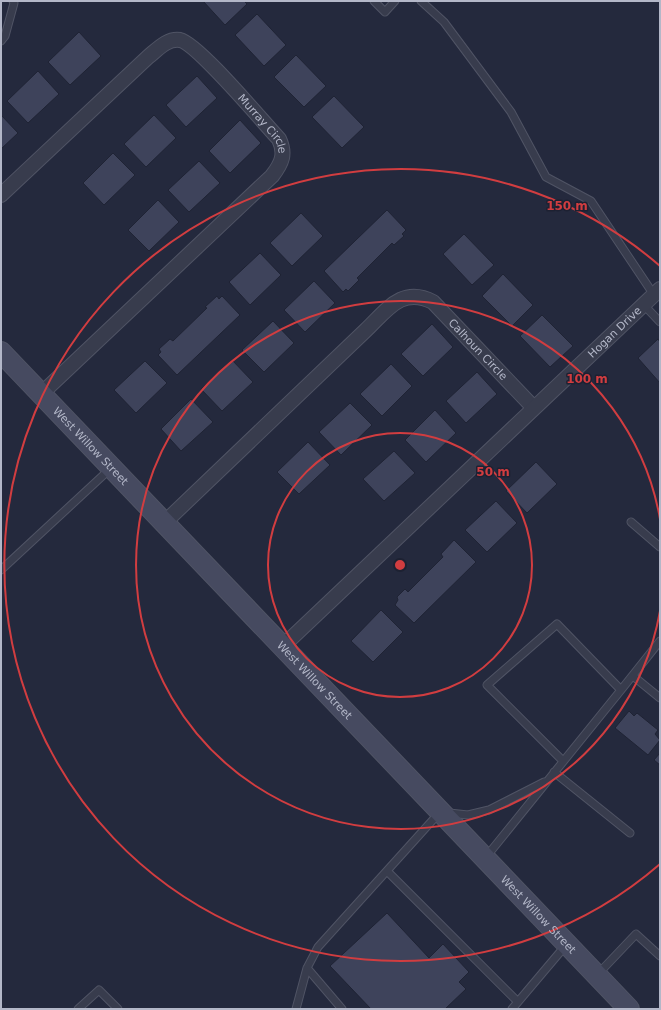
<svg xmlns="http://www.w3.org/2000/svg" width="661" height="1010" viewBox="0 0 661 1010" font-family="'DejaVu Sans',sans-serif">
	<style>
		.building { fill: #3e435b; stroke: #1f2334 }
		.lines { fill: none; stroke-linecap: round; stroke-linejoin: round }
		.service-casing { stroke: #505465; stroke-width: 9 }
		.minor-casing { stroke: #505465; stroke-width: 16 }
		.secondary-casing { stroke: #505465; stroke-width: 22 }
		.service { stroke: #383c4d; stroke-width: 7 }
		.minor { stroke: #383c4d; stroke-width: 14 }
		.secondary { stroke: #464a60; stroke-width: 20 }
		.ring { fill: none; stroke: #d13d40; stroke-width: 2 }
		.labels { text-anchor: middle; stroke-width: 3; stroke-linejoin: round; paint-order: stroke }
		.street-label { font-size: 11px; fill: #b3b7c8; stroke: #1d2132 }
		.centre { fill: #d13d40; stroke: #1d2132; stroke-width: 2 }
		.ring-label { font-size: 12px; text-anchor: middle; font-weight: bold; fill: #d13d40; stroke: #1d2132; stroke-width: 3; stroke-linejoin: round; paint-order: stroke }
	</style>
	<rect width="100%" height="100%" fill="#24293d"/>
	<path class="building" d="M203,1H244L247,4L225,25Z
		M257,14L286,45L264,66L235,35Z
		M79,32L101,56L70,85L48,62Z
		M296,55L326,86L304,107L274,77Z
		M38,71L59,94L28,123L7,101Z
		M197,76L217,98L186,127L166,105Z
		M334,96L364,127L342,148L312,117Z
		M1,115L18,133L1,149Z
		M154,115L176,138L146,167L124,144Z
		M240,120L261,143L230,173L209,151Z
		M113,153L135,175L104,205L83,183Z
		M199,161L220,183L189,212L168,190Z
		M158,200L179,222L149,251L128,230Z
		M387,210L406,230L402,234L404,236L394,245L392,243L357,278L359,280L348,291L346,289L343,292L324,271Z
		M301,213L323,236L292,266L270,243Z
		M464,234L494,265L472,285L443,254Z
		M260,253L281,275L250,305L229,282Z
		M503,274L533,305L512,326L482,296Z
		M314,281L335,303L305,332L284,310Z
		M217,296L219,299L222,296L240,315L177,375L158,355L161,352L159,349L170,339L173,341L207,308L205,307Z
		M542,315L573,346L550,367L520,336Z
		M273,321L294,343L264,372L242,350Z
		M432,324L453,347L423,376L401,354Z
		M658,339L660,342V383L638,358Z
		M232,360L253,382L222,411L201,389Z
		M145,361L167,383L136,413L114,390Z
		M391,364L412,386L382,416L360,394Z
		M477,372L497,394L466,423L446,401Z
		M191,399L213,422L181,451L161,429Z
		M350,403L372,425L341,455L319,432Z
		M435,410L456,433L426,462L405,440Z
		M308,442L330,465L299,494L277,472Z
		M394,451L415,473L384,501L363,479Z
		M536,462L557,484L527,513L506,491Z
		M496,501L517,523L487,552L465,530Z
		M454,540L476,562L414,623L395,605L398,600L397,597L405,589L408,592L443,557L441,554Z
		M381,610L403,632L373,662L351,641Z
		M629,711L634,716L637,713L658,730L655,734L660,740L648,755L615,728Z
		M660,753V765L654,760Z
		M387,913L429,958L443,944L469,972L459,982L466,989L445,1009H371L330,966Z"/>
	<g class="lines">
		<defs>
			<path id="service" d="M374,1L385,12L395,1
				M421,1L444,22L511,112L546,177L591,201L654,295
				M1,41L5,36L14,3L13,1
				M643,304L660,322
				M631,522L660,547
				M1,570L111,468
				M633,676L660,698
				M621,690L660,641
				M554,772L630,833
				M486,857L621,690L557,624L487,685L563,761
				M387,871L518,1002
				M307,968L342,1009
				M598,974L636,934L660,956
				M78,1009L99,990L118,1009
				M296,1009L307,968L318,947L440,812L468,815L489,810L544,782
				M512,1009L566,945"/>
			<g id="minor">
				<path id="s1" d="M1,195L148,57C157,50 167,38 180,40C198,44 262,121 279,139C286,154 282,163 272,176L40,395"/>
				<path id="s2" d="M163,524L366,330C387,310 402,286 433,302L533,407"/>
				<path id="s3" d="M282,647L660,289"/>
			</g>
			<g id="secondary">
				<path id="s4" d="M1,352L629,1009"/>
			</g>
		</defs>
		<use href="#service" class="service-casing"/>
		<use href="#minor" class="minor-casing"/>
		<use href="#secondary" class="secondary-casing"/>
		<use href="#service" class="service"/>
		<use href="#minor" class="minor"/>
		<use href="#secondary" class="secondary"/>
	</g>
	<g class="ring">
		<circle cx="400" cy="565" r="132"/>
		<path d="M660 611A264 264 0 1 1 660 519"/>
		<path d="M660 864A396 396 0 1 1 660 266"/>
	</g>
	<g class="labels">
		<g class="street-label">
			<text dy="4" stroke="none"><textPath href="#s1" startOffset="358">Murray Circle</textPath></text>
			<text dy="4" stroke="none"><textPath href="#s3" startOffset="458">Hogan Drive</textPath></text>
			<text dy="4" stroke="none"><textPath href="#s2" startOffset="426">Calhoun Circle</textPath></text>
			<text dy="4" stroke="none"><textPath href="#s4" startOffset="130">West Willow Street</textPath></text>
			<text dy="4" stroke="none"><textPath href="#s4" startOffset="454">West Willow Street</textPath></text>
			<text dy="4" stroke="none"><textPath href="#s4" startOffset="778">West Willow Street</textPath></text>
		</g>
	</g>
	<circle cx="400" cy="565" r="6" class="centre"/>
	<g class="ring-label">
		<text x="567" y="210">150 m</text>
		<text x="587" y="383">100 m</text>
		<text x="493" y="476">50 m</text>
	</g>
	<rect width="661" height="1010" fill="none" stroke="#b3b7c8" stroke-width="4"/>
</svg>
